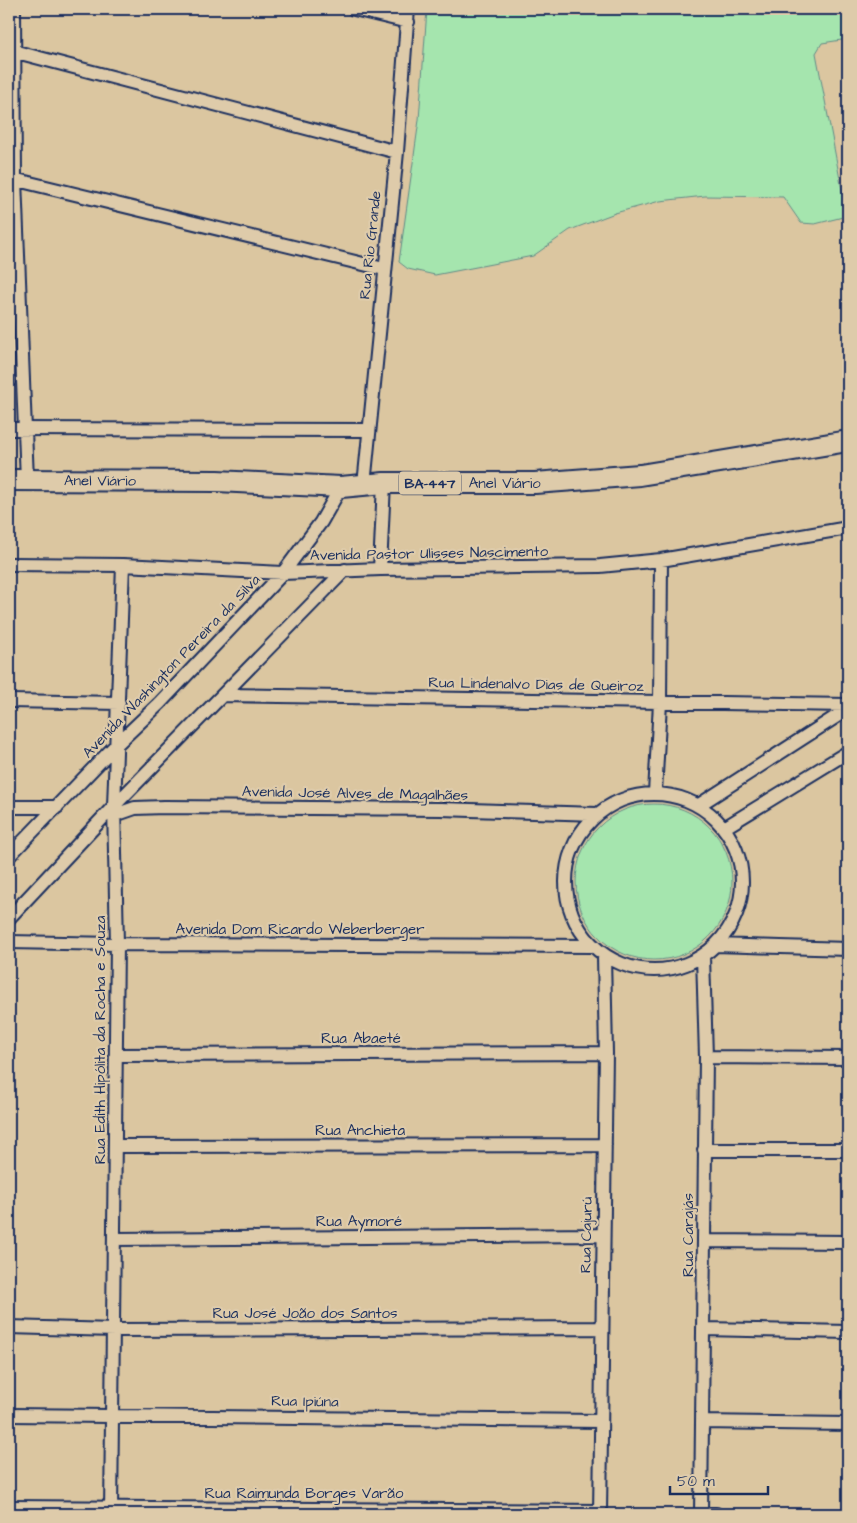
<svg xmlns="http://www.w3.org/2000/svg" width="857" height="1523" viewBox="0 0 857 1523" font-family="'Architects Daughter',sans-serif">
	<style>
		.grass { fill: #a5e5ae; stroke: #608a86 }
		.lines { fill: none; stroke-linecap: round; stroke-linejoin: round }
		.street-casing { stroke: #1b2f5e; stroke-width: 16 }
		.primary-casing { stroke: #1b2f5e; stroke-width: 24 }
		.street { stroke: #decbaa; stroke-width: 12 }
		.primary { stroke: #decbaa; stroke-width: 20 }
		.labels { text-anchor: middle; stroke-width: 4.5; stroke-linejoin: round; paint-order: stroke }
		.shield { fill: #decbaa; stroke: #565e75; stroke-width: 1 }
		.shield-label { font-size: 14px; font-weight: bold; fill: #1b2f5e }
		.street-label { font-size: 15px; fill: #1b2f5e; stroke: #decbaa }
	</style>
	<rect width="100%" height="100%" fill="#dbc6a0"/>
	<filter id="ink" filterUnits="userSpaceOnUse"><feTurbulence type="fractalNoise" baseFrequency=".02" numOctaves="2"/><feDisplacementMap in="SourceGraphic" scale="10" xChannelSelector="R" yChannelSelector="G"/><feConvolveMatrix kernelMatrix="1 2 1 2 8 2 1 2 1" color-interpolation-filters="sRGB"/></filter>
	<g filter="url(#ink)">
		<path class="grass" d="M427,9H848V39L822,43L816,53L846,211L843,217L815,224L801,223L783,197L705,196L660,201L615,213L570,230L533,256L435,275L408,269L399,262L419,120Z
			M576 882a78 78 0 1 1 156 0a78 78 0 1 1-156 0Z"/>
		<g class="lines">
			<defs>
				<path id="street" d="M14,9L15,180L27,480
					M354,9L408,22
					M9,50L397,152
					M9,178L384,269
					M9,429L369,430
					M364,485L397,152L408,9
					M9,564L123,565L283,573L380,569L600,566L661,560L848,528
					M380,569L384,483
					M223,695L848,705
					M9,701L119,703
					M655,793L660,703L661,560
					M566 882a88 88 0 1 1 176 0a88 88 0 1 1-176 0Z
					M699,805L848,709
					M9,807H57
					M115,815L135,808L164,807L441,809L597,814
					M724,828L848,752
					M9,856L116,745L160,703L283,573L321,522L341,487
					M9,918L114,806L345,570
					M9,942L117,944L592,946
					M716,945L848,949
					M117,1055L606,1053
					M706,1057L848,1058
					M116,1146L605,1145
					M704,1150H848
					M115,1239L602,1235
					M704,1241L848,1242
					M9,1327L114,1330L601,1328
					M704,1329L848,1332
					M9,1415L600,1421
					M702,1422L848,1424
					M9,1507L600,1511
					M111,1514L117,944L114,806L123,565
					M600,1514L606,1053L604,956
					M701,1514L706,1057L703,956
					M701,1514H716"/>
				<g id="primary">
					<path id="s1" d="M9,480L217,481L341,487L384,483H535L640,475L848,441"/>
				</g>
			</defs>
			<use href="#street" class="street-casing"/>
			<use href="#primary" class="primary-casing"/>
			<use href="#street" class="street"/>
			<use href="#primary" class="primary"/>
		</g>
	</g>
	<g class="labels">
		<rect class="shield" x="399" y="471.5" width="62" height="23" rx="4"/>
		<g class="shield-label">
			<text x="430" y="488">BA-447</text>
		</g>
		<g class="street-label">
			<text transform="translate(370 245) rotate(-84)" y="5">Rua Rio Grande</text>
			<text dy="5" stroke="none"><textPath href="#s1" startOffset="91">Anel Viário</textPath></text>
			<text dy="5" stroke="none"><textPath href="#s1" startOffset="496">Anel Viário</textPath></text>
			<text transform="translate(429 553) rotate(-1)" y="5">Avenida Pastor Ulisses Nascimento</text>
			<text transform="translate(171 666) rotate(-46)" y="5">Avenida Washington Pereira da Silva</text>
			<text transform="translate(536 684) rotate(1)" y="5">Rua Lindenalvo Dias de Queiroz</text>
			<text transform="translate(355 793) rotate(1)" y="5">Avenida José Alves de Magalhães</text>
			<text x="300" y="934">Avenida Dom Ricardo Weberberger</text>
			<text x="361" y="1043">Rua Abaeté</text>
			<text transform="translate(100 1040) rotate(-90)" y="5">Rua Edith Hipólita da Rocha e Souza</text>
			<text x="360" y="1135">Rua Anchieta</text>
			<text x="359" y="1226">Rua Aymoré</text>
			<text transform="translate(586 1235) rotate(-89)" y="5">Rua Cajurú</text>
			<text transform="translate(688 1235) rotate(-90)" y="5">Rua Carajás</text>
			<text x="305" y="1318">Rua José João dos Santos</text>
			<text transform="translate(305 1401) rotate(1)" y="5">Rua Ipiúna</text>
			<text x="304" y="1498">Rua Raimunda Borges Varão</text>
		</g>
	</g>
	<rect width="857" height="1523" fill="none" stroke="#decbaa" stroke-width="30"/>
	<rect x="15" y="15" width="827" height="1493" fill="none" stroke="#1b2f5e" stroke-width="2" filter="url(#ink)"/>
	<path d="M670 1486v8h98v-8" fill="none" stroke="#1b2f5e" stroke-width="2.5"/>
	<text x="677" y="1486" font-size="15" fill="#1b2f5e" stroke="#decbaa" stroke-width="4" paint-order="stroke">50 m</text>
</svg>
